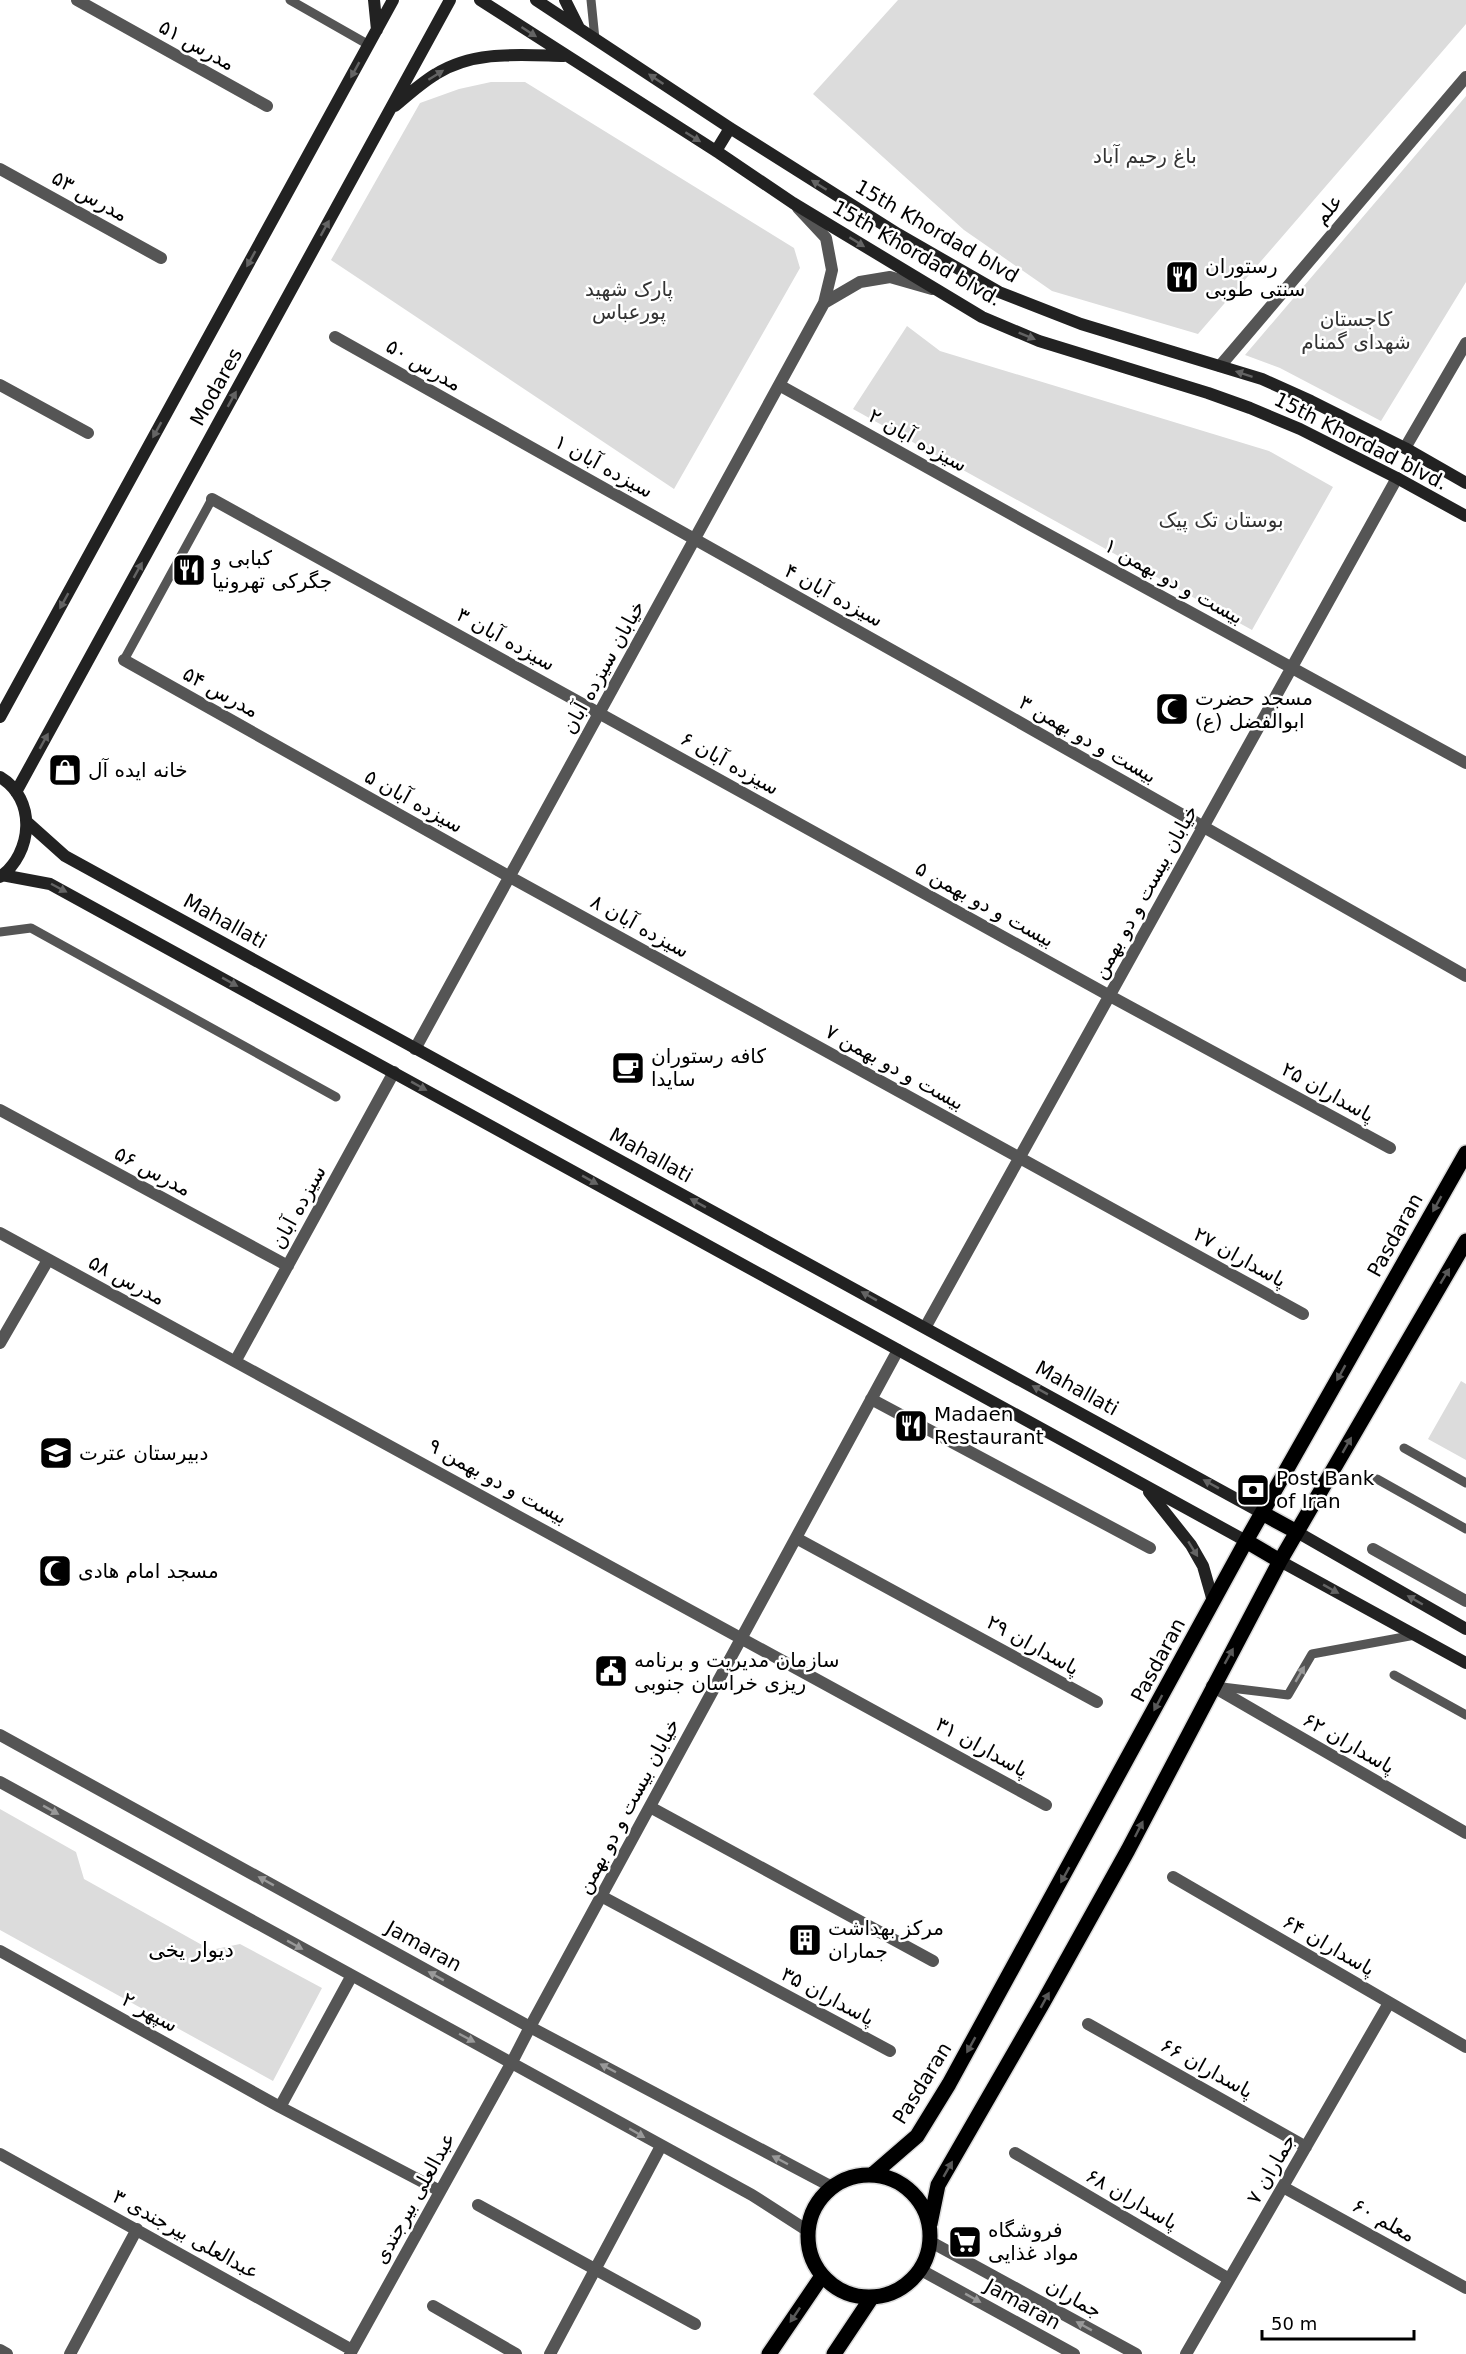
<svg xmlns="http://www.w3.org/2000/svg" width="1466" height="2354" viewBox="0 0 1466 2354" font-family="'DejaVu Sans','Noto Naskh Arabic',sans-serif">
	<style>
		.green { fill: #dcdcdc }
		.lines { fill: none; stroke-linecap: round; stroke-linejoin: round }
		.primary-casing { stroke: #dbdbdb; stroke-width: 18 }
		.service { stroke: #555; stroke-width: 9 }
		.minor { stroke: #555; stroke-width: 12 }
		.tertiary { stroke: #555; stroke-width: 12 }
		.secondary { stroke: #222; stroke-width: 12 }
		.primary { stroke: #000; stroke-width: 15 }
		.oneway { fill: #646464 }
		.oneway2 { fill: #595959 }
		.oneway3 { fill: #999 }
		.labels { text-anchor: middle; stroke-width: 5; stroke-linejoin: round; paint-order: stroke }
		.street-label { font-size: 20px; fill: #000; stroke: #fff }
		.park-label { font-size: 20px; fill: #333; stroke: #fff }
		.poi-label { font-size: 20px; fill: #000; stroke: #fff; text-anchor: start }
		.neighbourhood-label { font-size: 21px; fill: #000; stroke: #fff }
	</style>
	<rect width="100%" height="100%" fill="#fff"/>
	<path class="green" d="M898,0H1466V24L1198,334L1052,291L964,230L813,94Z
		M491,82H525L794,248L800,268L674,489L331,260L420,103L459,89Z
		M1466,96V282L1381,421L1280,368L1245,355Z
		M907,326L940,351L1269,451L1333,487L1252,630L853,409Z
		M1461,1381L1466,1384V1460L1428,1439Z
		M0,1809L76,1852L84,1879L211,1950L240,1944L322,1988L273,2081L0,1930Z"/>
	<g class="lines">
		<defs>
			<path id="primary" d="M1262,1513L1297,1532
				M1246,1541L1280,1561
				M808 2236a61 61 0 1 1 122 0a61 61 0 1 1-122 0Z
				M872,2175L917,2136L949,2084L1246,1541L1466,1153
				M930,2224L938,2185L1044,2001L1128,1850L1280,1561L1466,1241
				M769,2354L822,2276
				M834,2354L872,2297"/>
		</defs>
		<use href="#primary" class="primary-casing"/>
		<path class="service" d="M290,0L369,45
			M591,0L595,39
			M124,660L212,499
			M0,932L31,928L336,1097
			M1404,1448L1466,1483
			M1377,1479L1466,1529
			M1394,1675L1466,1715
			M1214,1686L1288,1695L1312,1654L1415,1635"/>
		<path class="minor" d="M77,0L267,106
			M0,169L161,258
			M824,303L860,282L890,277L932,289
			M335,337L954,685L1466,976
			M1220,366L1466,77
			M0,385L88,433
			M779,385L1038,529L1466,763
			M1405,448L1466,343
			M212,499L1110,996L1390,1148
			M124,660L510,877L1303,1314
			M415,1049L824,303L832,270L826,238L798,208
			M0,1110L288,1266
			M0,1233L1046,1805
			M926,1326L1397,478
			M0,1343L48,1260
			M236,1360L394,1072
			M871,1399L1150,1548
			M796,1538L1097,1702
			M1373,1549L1466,1601
			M1212,1686L1466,1833
			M650,1807L933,1961
			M1173,1877L1466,2047
			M601,1896L890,2051
			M0,1951L280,2107L440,2191
			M1088,2024L1306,2147
			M530,2027L898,1350
			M280,2107L351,1977
			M1015,2153L1229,2279
			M0,2154L352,2350
			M1283,2187L1466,2288
			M478,2205L695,2324
			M433,2306L516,2354
			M0,2350L7,2354
			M70,2354L137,2229
			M350,2354L512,2062
			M550,2354L661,2146
			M1186,2354L1389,2003"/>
		<path class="tertiary" d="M0,1735L530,2027L832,2187
			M0,1782L752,2195L808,2231
			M512,2062L530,2027
			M931,2242L1136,2354
			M921,2270L1074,2354"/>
		<path class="secondary" d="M374,0L377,30
			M480,0L719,153L793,203L982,317L1039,341L1208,393L1250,408L1300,429L1397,478L1466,516
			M536,0L730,128L898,234L999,292L1081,324L1262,379L1311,401L1405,448L1466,483
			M565,0L579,28
			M395,106C408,95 421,83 436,74C474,50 521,55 564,56
			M716,151L730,128
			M0,717L393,0
			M0,777C37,799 33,853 0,877
			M16,792L450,0
			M27,822L65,856L1262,1513
			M2,875L50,884L1246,1541
			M1149,1492L1191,1545L1203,1566L1213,1601
			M1297,1532L1466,1629
			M1280,1561L1466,1663"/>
		<use href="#primary" class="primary"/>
	</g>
	<defs><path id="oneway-solid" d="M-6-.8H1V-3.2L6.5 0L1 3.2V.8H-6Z" transform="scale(1.5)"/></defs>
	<g class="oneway">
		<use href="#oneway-solid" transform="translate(529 32) rotate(33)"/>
		<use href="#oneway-solid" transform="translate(355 70) rotate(119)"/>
		<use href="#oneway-solid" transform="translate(436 75) rotate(-32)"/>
		<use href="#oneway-solid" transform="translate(656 79) rotate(-146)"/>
		<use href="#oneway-solid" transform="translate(693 137) rotate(32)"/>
		<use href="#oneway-solid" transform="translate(819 185) rotate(-148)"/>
		<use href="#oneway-solid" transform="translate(325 228) rotate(-61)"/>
		<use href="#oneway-solid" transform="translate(857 242) rotate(32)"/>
		<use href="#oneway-solid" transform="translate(251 259) rotate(119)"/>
		<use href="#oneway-solid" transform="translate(1027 336) rotate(22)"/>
		<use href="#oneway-solid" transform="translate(1244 374) rotate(-162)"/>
		<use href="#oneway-solid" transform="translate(232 399) rotate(-61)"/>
		<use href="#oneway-solid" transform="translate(157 430) rotate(119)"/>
		<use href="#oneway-solid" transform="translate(138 570) rotate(-61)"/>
		<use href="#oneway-solid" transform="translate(64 601) rotate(119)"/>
		<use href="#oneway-solid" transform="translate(44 741) rotate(-61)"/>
		<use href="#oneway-solid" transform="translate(59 888) rotate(28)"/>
		<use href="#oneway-solid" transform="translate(230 982) rotate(29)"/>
		<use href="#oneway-solid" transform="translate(419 1086) rotate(29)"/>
		<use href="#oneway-solid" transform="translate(590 1180) rotate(29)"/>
		<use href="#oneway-solid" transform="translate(698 1203) rotate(-151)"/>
		<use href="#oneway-solid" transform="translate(869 1296) rotate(-151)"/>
		<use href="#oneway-solid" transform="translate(1040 1390) rotate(-151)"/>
		<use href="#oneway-solid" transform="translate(1211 1484) rotate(-151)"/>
		<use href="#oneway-solid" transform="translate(1193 1549) rotate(58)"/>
		<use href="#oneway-solid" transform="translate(1331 1589) rotate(29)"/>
		<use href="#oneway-solid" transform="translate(1415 1600) rotate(-150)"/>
	</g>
	<g class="oneway2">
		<use href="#oneway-solid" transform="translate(1437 1204) rotate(119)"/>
		<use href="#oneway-solid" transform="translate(1445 1276) rotate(-59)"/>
		<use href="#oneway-solid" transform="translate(1341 1373) rotate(119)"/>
		<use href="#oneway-solid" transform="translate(1347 1445) rotate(-60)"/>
		<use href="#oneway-solid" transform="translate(1229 1656) rotate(-61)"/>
		<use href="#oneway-solid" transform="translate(1158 1703) rotate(118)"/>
		<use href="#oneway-solid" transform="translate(1139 1829) rotate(-63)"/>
		<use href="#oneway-solid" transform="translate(1065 1875) rotate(119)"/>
		<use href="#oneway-solid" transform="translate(1045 2000) rotate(-61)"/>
		<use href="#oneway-solid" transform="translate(971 2045) rotate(119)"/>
		<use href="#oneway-solid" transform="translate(948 2169) rotate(-60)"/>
		<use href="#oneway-solid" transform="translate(795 2315) rotate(124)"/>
	</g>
	<g class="oneway3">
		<use href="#oneway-solid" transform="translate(1300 1674) rotate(-60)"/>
		<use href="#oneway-solid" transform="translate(51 1810) rotate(29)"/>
		<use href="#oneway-solid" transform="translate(266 1881) rotate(-151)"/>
		<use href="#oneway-solid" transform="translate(295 1945) rotate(29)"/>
		<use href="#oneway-solid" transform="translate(436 1976) rotate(-151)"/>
		<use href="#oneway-solid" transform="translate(467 2038) rotate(28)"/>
		<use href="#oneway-solid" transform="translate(608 2068) rotate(-152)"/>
		<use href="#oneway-solid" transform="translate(637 2133) rotate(30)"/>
		<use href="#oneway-solid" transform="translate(780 2160) rotate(-152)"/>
		<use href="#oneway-solid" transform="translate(973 2298) rotate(29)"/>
		<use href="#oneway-solid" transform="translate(1084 2326) rotate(-151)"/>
	</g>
	<defs>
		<symbol id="restaurant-square" viewBox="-11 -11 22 22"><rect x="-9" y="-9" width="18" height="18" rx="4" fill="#000" stroke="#fff"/><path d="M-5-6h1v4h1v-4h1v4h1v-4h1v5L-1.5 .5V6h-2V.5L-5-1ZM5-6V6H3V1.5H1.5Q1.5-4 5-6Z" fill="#fff"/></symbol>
		<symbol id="mosque-square" viewBox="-11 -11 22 22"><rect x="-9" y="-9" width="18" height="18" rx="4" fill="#000" stroke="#fff"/><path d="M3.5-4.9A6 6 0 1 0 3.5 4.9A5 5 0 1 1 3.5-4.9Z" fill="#fff"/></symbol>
		<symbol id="shop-square" viewBox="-11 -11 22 22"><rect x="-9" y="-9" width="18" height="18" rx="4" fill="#000" stroke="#fff"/><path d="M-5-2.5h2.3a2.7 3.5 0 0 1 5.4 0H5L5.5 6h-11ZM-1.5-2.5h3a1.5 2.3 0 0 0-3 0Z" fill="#fff"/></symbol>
		<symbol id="cafe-square" viewBox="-11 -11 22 22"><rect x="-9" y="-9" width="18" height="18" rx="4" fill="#000" stroke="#fff"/><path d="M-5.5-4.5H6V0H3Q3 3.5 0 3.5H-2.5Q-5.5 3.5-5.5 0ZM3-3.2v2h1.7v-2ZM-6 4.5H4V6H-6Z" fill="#fff"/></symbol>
		<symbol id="school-square" viewBox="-11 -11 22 22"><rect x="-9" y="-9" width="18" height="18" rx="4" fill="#000" stroke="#fff"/><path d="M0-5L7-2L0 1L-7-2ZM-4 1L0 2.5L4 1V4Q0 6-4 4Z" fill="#fff"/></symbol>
		<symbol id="bank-square" viewBox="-11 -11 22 22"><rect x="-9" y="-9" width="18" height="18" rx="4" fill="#000" stroke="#fff"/><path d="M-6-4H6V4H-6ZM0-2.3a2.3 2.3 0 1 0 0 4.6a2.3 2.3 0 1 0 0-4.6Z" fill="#fff"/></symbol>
		<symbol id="civic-square" viewBox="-11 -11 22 22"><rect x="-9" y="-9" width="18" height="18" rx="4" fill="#000" stroke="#fff"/><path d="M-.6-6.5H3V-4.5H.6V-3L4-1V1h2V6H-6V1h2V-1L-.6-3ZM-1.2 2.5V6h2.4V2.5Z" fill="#fff"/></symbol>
		<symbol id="building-square" viewBox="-11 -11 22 22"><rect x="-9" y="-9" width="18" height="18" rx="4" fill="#000" stroke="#fff"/><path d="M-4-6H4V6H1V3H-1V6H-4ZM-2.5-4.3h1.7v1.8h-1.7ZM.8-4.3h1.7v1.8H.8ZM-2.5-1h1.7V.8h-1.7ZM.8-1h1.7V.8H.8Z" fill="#fff"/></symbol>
		<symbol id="supermarket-square" viewBox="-11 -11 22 22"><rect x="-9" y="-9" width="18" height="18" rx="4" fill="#000" stroke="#fff"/><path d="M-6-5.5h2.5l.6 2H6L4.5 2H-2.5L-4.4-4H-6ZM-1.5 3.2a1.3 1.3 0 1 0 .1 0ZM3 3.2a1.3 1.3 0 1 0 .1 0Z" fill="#fff"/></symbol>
	</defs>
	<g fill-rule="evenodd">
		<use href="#restaurant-square" x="1163" y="258" width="38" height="38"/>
		<use href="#restaurant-square" x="170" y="551" width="38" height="38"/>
		<use href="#mosque-square" x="1153" y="690" width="38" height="38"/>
		<use href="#shop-square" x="46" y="751" width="38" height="38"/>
		<use href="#cafe-square" x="609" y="1049" width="38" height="38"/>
		<use href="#restaurant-square" x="892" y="1407" width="38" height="38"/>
		<use href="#school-square" x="37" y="1434" width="38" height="38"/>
		<use href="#bank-square" x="1234" y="1471" width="38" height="38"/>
		<use href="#mosque-square" x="36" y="1552" width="38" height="38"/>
		<use href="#civic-square" x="592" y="1652" width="38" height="38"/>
		<use href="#building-square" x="786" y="1921" width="38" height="38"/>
		<use href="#supermarket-square" x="946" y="2223" width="38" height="38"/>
	</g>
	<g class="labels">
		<g class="street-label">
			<text transform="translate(197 45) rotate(29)" y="7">مدرس ۵۱</text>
			<text transform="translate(90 196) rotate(29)" y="7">مدرس ۵۳</text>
			<text transform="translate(1328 209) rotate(-50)" y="7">علم</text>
			<text transform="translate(937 231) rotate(30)" y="7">15th Khordad blvd</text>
			<text transform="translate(917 253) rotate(30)" y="7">15th Khordad blvd.</text>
			<text transform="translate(424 365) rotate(30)" y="7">مدرس ۵۰</text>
			<text transform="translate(216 387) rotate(-61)" y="7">Modares</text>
			<text transform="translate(918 440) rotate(29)" y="7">سیزده آبان ۲</text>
			<text transform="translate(1361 441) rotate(27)" y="7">15th Khordad blvd.</text>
			<text transform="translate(604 466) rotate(29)" y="7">سیزده آبان ۱</text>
			<text transform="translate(1174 581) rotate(29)" y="7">بیست و دو بهمن ۱</text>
			<text transform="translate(834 595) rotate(29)" y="7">سیزده آبان ۴</text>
			<text transform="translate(506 639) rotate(29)" y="7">سیزده آبان ۳</text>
			<text transform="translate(603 667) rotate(-61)" y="7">خیابان سیزده آبان</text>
			<text transform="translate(221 692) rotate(29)" y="7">مدرس ۵۴</text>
			<text transform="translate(1088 739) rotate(30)" y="7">بیست و دو بهمن ۳</text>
			<text transform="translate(730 763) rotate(29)" y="7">سیزده آبان ۶</text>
			<text transform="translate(414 801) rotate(29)" y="7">سیزده آبان ۵</text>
			<text transform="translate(1145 892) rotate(-61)" y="7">خیابان بیست و دو بهمن</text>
			<text transform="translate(985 904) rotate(29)" y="7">بیست و دو بهمن ۵</text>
			<text transform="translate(225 921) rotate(29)" y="7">Mahallati</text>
			<text transform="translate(640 926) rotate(29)" y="7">سیزده آبان ۸</text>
			<text transform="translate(895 1067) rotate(29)" y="7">بیست و دو بهمن ۷</text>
			<text transform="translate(1328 1092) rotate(29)" y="7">پاسداران ۲۵</text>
			<text transform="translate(651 1155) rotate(29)" y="7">Mahallati</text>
			<text transform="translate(153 1171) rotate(28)" y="7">مدرس ۵۶</text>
			<text transform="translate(298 1207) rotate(-61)" y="7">سیزده آبان</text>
			<text transform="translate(1395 1235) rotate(-61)" y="7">Pasdaran</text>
			<text transform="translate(1240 1257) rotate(29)" y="7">پاسداران ۲۷</text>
			<text transform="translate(127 1280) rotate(28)" y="7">مدرس ۵۸</text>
			<text transform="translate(1077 1388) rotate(29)" y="7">Mahallati</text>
			<text transform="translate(498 1481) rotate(29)" y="7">بیست و دو بهمن ۹</text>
			<text transform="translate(1033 1645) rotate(29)" y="7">پاسداران ۲۹</text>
			<text transform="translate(1158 1660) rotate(-62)" y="7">Pasdaran</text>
			<text transform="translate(1349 1743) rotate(30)" y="7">پاسداران ۶۲</text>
			<text transform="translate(982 1747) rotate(29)" y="7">پاسداران ۳۱</text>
			<text transform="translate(628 1806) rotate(-62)" y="7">خیابان بیست و دو بهمن</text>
			<text transform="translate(1329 1945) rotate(30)" y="7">پاسداران ۶۴</text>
			<text transform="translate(424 1946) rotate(29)" y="7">Jamaran</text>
			<text transform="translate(828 1996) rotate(28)" y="7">پاسداران ۳۵</text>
			<text transform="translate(150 2012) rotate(29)" y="7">سپهر ۲</text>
			<text transform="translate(1207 2068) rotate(29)" y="7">پاسداران ۶۶</text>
			<text transform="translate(922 2083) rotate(-58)" y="7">Pasdaran</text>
			<text transform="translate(1271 2169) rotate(-60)" y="7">جماران ۷</text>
			<text transform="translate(414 2198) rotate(-61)" y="7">عبدالعلی بیرجندی</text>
			<text transform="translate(1132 2199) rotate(30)" y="7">پاسداران ۶۸</text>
			<text transform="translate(1384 2220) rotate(29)" y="7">معلم ۶۰</text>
			<text transform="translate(186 2234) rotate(29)" y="7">عبدالعلی بیرجندی ۳</text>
			<text transform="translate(1074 2298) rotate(29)" y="7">جماران</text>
			<text transform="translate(1023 2304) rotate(29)" y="7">Jamaran</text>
		</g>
		<g class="park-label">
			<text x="1145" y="163">باغ رحیم آباد</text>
			<text x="629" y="296">پارک شهید<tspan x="629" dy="23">پورعباس</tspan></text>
			<text x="1356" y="326">کاجستان<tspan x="1356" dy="23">شهدای گمنام</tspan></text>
			<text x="1221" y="527">بوستان تک پیک</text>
		</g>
		<g class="poi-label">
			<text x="1205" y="273">رستوران<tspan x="1205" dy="23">سنتی طوبی</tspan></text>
			<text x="212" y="565">کبابی و<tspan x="212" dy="23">جگرکی تهرونیا</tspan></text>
			<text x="1195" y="705">مسجد حضرت<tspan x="1195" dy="23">ابوالفضل (ع)</tspan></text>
			<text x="88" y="777">خانه ایده آل</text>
			<text x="651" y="1063">کافه رستوران<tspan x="651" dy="23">سایدا</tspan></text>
			<text x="934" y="1421">Madaen<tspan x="934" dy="23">Restaurant</tspan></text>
			<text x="79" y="1460">دبیرستان عترت</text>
			<text x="1276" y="1485">Post Bank<tspan x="1276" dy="23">of Iran</tspan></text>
			<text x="78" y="1578">مسجد امام هادی</text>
			<text x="634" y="1667">سازمان مدیریت و برنامه<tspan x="634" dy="23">ریزی خراسان جنوبی</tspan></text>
			<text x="828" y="1935">مرکز بهداشت<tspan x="828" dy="23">جماران</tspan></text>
			<text x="988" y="2237">فروشگاه<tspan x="988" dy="23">مواد غذایی</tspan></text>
		</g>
		<g class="neighbourhood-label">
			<text x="191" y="1957">دیوار یخی</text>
		</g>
	</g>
	<path d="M1262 2330v9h152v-9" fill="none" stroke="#000000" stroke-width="3"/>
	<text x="1271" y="2330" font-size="18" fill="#000000" stroke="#ffffff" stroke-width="4.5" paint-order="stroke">50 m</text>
</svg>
